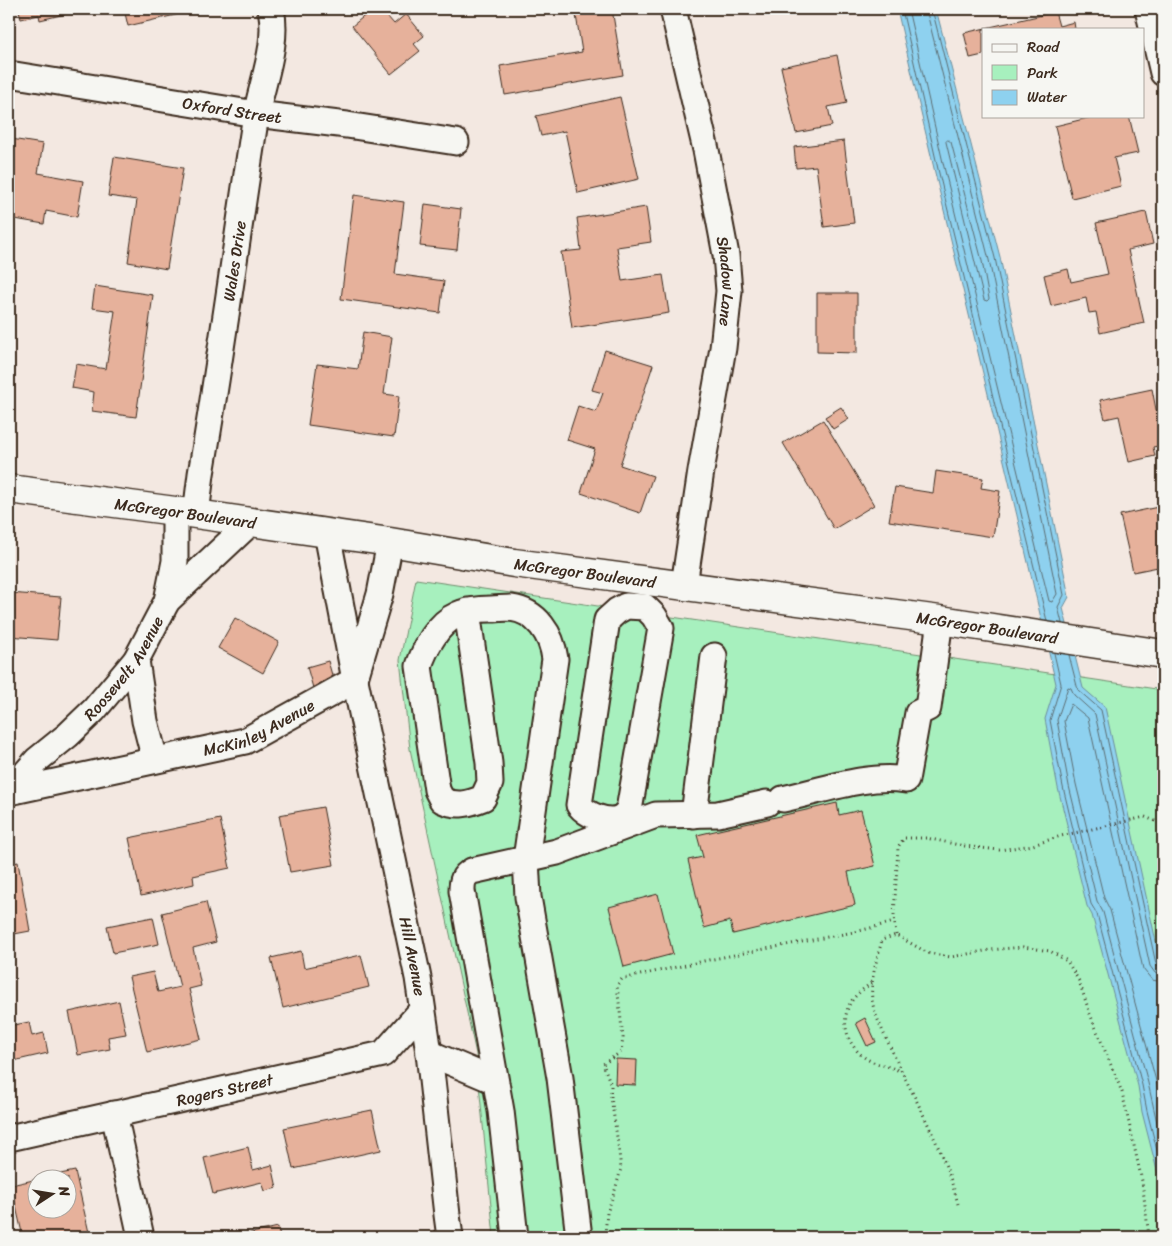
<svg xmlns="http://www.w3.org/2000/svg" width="1172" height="1246" viewBox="0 0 1172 1246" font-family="Sriracha,sans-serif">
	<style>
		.green { fill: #a7f0be; stroke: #718d6e }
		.water { fill: #8ed1ef; stroke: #6d8e9b }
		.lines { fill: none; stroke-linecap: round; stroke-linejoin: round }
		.shore { stroke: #5c6d72; stroke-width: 1 }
		.building { fill: #e6b19b; stroke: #3b2a1e }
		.minor-casing { stroke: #3b2a1e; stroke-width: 29 }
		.major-casing { stroke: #3b2a1e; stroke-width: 31 }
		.path { stroke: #3b2a1e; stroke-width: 3; stroke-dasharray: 1 4; stroke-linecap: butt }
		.minor { stroke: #f6f6f2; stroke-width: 25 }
		.major { stroke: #f6f6f2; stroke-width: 28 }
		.labels { text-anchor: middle; stroke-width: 4.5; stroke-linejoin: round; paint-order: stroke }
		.street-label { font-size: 16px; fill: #3b2a1e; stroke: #f6f6f2 }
	</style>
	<rect width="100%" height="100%" fill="#f3e8e1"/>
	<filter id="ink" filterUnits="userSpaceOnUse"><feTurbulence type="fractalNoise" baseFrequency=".02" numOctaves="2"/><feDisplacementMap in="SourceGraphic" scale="10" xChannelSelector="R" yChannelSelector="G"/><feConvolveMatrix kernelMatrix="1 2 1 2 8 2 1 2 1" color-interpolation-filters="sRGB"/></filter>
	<g filter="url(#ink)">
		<path class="green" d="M416,579L1163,690V1237H494L476,1054L410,749L400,660Z"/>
		<path class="water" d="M897,9H936L1000,257L1069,597L1063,608L1083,688L1105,707L1163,974V1194L1142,1112L1138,1086L1092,915L1087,906L1058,788L1045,719L1056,684C1005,458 948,234 897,9Z"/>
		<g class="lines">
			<path class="shore" d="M902,9L938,169L1047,621
				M908,9L944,167L1049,601L1052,602L1057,594L989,260L926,9
				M932,9L995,258L1064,595L1058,607L1062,623
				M948,140L951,142L982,261L989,299L987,301L984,300L946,142Z
				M1054,653L1061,684L1050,720L1063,787L1091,904L1097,914L1142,1085L1147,1111L1163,1174
				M1069,655L1078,690L1101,710L1156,964L1158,967L1163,968
				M1163,975L1155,973L1150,966L1095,714L1074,695L1071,688L1068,687L1057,720L1069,786L1097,901L1103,912L1148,1083L1163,1149
				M1163,982L1152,980L1143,969L1088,718L1071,704L1064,721L1076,784L1104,898L1110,910L1156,1081L1163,1119"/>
		</g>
		<path class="building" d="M9,9H73L74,12L40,20L39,15L21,19L19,10L9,12Z
			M124,9H201L128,26Z
			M373,9H381L394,24L406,14L424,36L414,44L420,51L391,74L352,26Z
			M575,9H612L623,75L505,95L500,66L582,52Z
			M799,9H820L801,14Z
			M1055,12L1059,26L1074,22L1075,29H983V55L970,58L964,33Z
			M837,55L847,103L828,107L832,126L796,133L781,67Z
			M620,97L639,179L578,193L565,131L541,136L536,116Z
			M1096,116H1129L1138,153L1114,158L1121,186L1072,198L1055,126Z
			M11,139L43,144L38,173L83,181L77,217L46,211L44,224L9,218V149Z
			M844,141L854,223L824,227L816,166L796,168L794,147Z
			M114,157L183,168L167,269L128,262L137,200L108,196Z
			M354,195L404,202L395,274L444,281L440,313L341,299Z
			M425,204L461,209L457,250L420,246Z
			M646,207L651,242L617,247L622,281L663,275L669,313L572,328L561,252L581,250L577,218Z
			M1146,212L1153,244L1128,250L1144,323L1100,333L1096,312L1089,313L1086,298L1051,306L1044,275L1068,269L1071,282L1108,274L1096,223Z
			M95,286L153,295L136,417L92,411L94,392L72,388L76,364L106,369L115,311L92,308Z
			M817,293H857V353L817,352Z
			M363,332L392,337L384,394L399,396L394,437L308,425L317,364L358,369Z
			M605,350L653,365L620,465L653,476L640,513L581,493L595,449L567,440L578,406L596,412L603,393L592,390Z
			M1152,389L1163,445L1153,447L1155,456L1129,462L1119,416L1105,419L1100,400Z
			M841,407L849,419L833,429L825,417Z
			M823,420L874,505L834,529L783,443Z
			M936,471L983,478L981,488L1000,491L993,537L889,521L895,487L933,493Z
			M1163,506V566L1133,572L1120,515Z
			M9,593L61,597L57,640L9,636Z
			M235,618L279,642L263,673L218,648Z
			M328,661L336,689L315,695L307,667Z
			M837,803L839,815L861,810L875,866L848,872L855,905L733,934L730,921L704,928L688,860L703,857L697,835Z
			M323,807L334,865L290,872L279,815Z
			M220,819L230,868L193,876L194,884L141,896L129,838Z
			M18,862L30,931L9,935V864Z
			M658,894L673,954L624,967L609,907Z
			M206,902L216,942L193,948L201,986L189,989L201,1039L147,1052L129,977L153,972L158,992L180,987L162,913Z
			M153,917L159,944L113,953L107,926Z
			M301,951L304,968L361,955L369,987L283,1008L271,958Z
			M119,1001L126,1034L108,1037L110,1049L78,1055L69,1012Z
			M865,1018L876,1042L867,1046L856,1023Z
			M29,1022L32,1036L44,1033L48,1053L9,1062V1026Z
			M616,1059L637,1060L636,1085L615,1084Z
			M372,1110L381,1150L293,1169L284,1128Z
			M248,1147L253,1170L272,1165L277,1188L265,1191L262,1182L213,1194L204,1158Z
			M75,1171L90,1237H23L11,1185L38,1179V1208H68V1178H40Z
			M278,1227L280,1237H235Z"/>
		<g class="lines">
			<defs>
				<g id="minor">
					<path id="s1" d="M673,9L706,150L726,255L729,291L723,348L701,471L684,585"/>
					<path d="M1148,9L1163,73"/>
					<path id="s2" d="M9,74L256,114L347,125L456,142"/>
					<path id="s3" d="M196,514L201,474C221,356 237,238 255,121C261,84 279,45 271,9"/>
					<path id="s4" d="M327,533L355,680L418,978L429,1053L447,1215L450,1237"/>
					<path d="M167,601L251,522"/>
					<path d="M626,606L645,607L654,616L661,628L629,810C626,813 623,817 620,818C607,824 587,815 579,805L607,620L617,611Z"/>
					<path d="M467,611L489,763L490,783L483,798C468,804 457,807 442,800L437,790L419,666C425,648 438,623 457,615C468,610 480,609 491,609C497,609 504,608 511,608C537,611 552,635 555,659L526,859L528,897L560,1078L579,1237"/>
					<path d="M136,660L145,721L155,760"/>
					<path d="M356,675L380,594L390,542"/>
					<path id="s5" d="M9,792L245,741L355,680"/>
					<path id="s6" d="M9,792L37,760L68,735L94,710L136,660L167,601L175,561V511"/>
					<path d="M783,799C821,791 869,773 906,780L918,713L928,708L940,620"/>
					<path d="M694,815L714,656"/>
					<path d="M429,1053L495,1081"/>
					<path d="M114,1114L141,1237"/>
					<path id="s7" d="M9,1138L383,1054L422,1010"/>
					<path d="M515,1237L501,1111L462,891C462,881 463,876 472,871L557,852L656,815L718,814L767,803"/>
				</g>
				<g id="major">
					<path id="s8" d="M9,489L175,511L390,542L514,563L940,620L1163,654"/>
				</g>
			</defs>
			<use href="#minor" class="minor-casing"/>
			<use href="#major" class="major-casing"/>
			<path class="path" d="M896,935L894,916L898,847L904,838H926L964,846L999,850L1033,845L1061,836L1145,817L1160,823L1163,836
				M871,983C865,988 858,993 853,999C837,1020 848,1052 873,1062C883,1066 891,1066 901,1072
				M958,1204C945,1154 921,1110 898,1064C891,1048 874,1016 872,1000C870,979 877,960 882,940L896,935L928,953L951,957L990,950L1023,947L1050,951L1067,961L1079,981L1090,1014L1122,1092L1142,1181L1149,1237
				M605,1234L607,1213L615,1190L621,1169L618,1144L611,1097V1085L603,1064L621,1052L623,1038L617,985L622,979L713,959L859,931L894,922"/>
			<use href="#minor" class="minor"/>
			<use href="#major" class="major"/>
		</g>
	</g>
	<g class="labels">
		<g class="street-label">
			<text dy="6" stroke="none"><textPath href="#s2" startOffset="226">Oxford Street</textPath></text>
			<text dy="6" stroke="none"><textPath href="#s3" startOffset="256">Wales Drive</textPath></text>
			<text dy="6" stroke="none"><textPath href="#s1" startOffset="278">Shadow Lane</textPath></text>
			<text dy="6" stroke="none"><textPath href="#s8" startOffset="178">McGregor Boulevard</textPath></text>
			<text dy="6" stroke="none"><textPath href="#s8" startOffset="582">McGregor Boulevard</textPath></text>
			<text dy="6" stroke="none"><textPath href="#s8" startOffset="988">McGregor Boulevard</textPath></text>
			<text dy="6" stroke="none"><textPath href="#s6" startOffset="170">Roosevelt Avenue</textPath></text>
			<text dy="6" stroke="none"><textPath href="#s5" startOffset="259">McKinley Avenue</textPath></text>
			<text dy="6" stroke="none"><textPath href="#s4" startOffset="432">Hill Avenue</textPath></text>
			<text dy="6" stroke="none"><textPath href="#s7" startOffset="221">Rogers Street</textPath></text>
		</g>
	</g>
	<rect width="1172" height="1246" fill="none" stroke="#f6f6f2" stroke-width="30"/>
	<rect x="15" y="15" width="1142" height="1216" fill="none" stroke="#3b2a1e" stroke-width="2" filter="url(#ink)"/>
	<rect x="982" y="28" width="162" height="90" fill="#f6f6f2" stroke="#aba49d"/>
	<rect x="992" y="44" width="25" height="8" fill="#f6f6f2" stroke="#aba49d"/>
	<text x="1027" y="52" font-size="15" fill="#3b2a1e">Road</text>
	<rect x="992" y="65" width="25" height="15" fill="#a7f0be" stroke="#aba49d"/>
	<text x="1027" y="78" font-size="15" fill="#3b2a1e">Park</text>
	<rect x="992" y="90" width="25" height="15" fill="#8ed1ef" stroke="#aba49d"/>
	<text x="1027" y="102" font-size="15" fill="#3b2a1e">Water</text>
	<g transform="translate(52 1194) rotate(78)"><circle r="24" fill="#f6f6f2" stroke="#aba49d"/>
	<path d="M0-4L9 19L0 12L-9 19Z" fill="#3b2a1e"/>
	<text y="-8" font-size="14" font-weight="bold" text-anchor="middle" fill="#3b2a1e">N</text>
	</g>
</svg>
